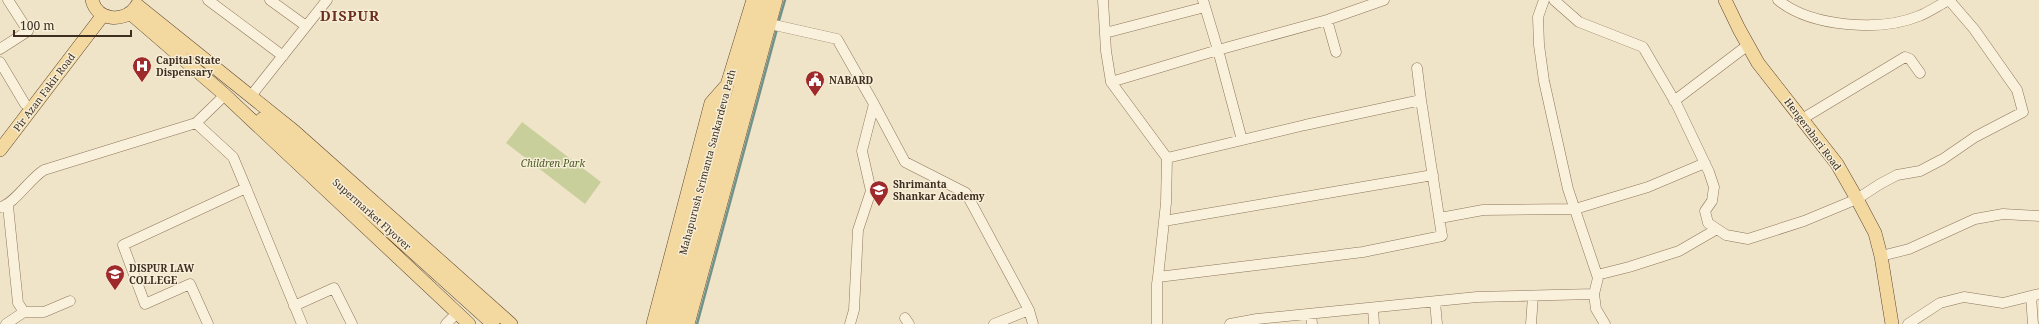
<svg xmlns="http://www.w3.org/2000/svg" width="2039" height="324" viewBox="0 0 2039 324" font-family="'Noto Serif',serif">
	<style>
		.green { fill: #c9cf9b }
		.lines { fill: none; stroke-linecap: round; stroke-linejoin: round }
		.stream { stroke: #6f938a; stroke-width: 2.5 }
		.minor-casing { stroke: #8d765c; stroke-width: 11 }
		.major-casing { stroke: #5b4430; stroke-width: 14 }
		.minor { stroke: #faf1dc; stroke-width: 10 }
		.major { stroke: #f3d9a0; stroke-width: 13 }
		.labels { text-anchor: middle; stroke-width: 3; stroke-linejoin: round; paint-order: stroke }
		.poi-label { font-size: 10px; font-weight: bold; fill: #3d2e20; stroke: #f7eed8; text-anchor: start }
		.street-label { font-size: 10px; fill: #3d2e20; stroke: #f7eed8 }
		.park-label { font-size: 10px; font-style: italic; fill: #4d5a26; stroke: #f7eed8 }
		.district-label { font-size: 14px; font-weight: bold; letter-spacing: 1px; fill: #6b2e1e; stroke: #f7eed8 }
	</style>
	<rect width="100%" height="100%" fill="#f0e4c8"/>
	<path class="green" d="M522,122L601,182L585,204L506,143Z"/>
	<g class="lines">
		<path class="stream" d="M778,24L785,0
			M697,324L777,29"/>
		<defs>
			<path id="minor" d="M208,0L283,56
				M270,0L306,26
				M1103,0L1106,51L1111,82L1167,158
				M1544,0L1538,17L1539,45L1544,81L1568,189L1598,278L1594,294L1596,309L1605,324
				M1554,0L1579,22L1643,47L1677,105L1709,172L1714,187L1712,201L1705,211L1708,223L1726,235L1748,239L1804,221L1857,199L1880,184L1897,175L1920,171L1943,159L1975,137L2023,112L2017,90L1974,29L1949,0C1939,5 1929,12 1919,16C1880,32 1811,27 1778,0
				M1327,20L1336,52
				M770,24L837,39L874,104L862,151L871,191L858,230L854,310L850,324
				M1105,33L1205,7
				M0,49L28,31L8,0
				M0,62L25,104
				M1417,68L1421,100
				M1111,82L1218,50L1203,0
				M250,97L327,0
				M1674,101L1748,45
				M874,104L905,162L966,193L1029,310
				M1802,119L1905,57L1910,59L1920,73
				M1242,140L1218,50L1327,20L1384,0
				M246,188L302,324
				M8,206L18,303L24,312H44L70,301
				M0,207C14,205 29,179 44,170L196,123
				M1440,218L1483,210L1575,209L1648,187L1705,163
				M1164,221L1433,175
				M1881,256L1909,249L1975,219L2003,214L2039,216
				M1597,275L1629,267L1679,251L1717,229
				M2031,296L2033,324
				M1435,302L1437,324
				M294,306L334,288L352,324
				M1373,308L1374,324
				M1311,314L1312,324
				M905,318L909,324
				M6,324L24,312
				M208,324L190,284L145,304L123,245L246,188L233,157L196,123L225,95
				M446,324L457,313
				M994,324L1029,310L1033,324
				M1157,324V284L1158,277L1166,203L1167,158L1305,125L1421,100L1442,236L1363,252L1158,277
				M1230,324L1257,319L1477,297L1594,294
				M1531,324L1533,296
				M1908,324L1940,303L1964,297L2003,303L2039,294"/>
			<path id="major" d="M92,0C97,21 124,23 136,7
				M1725,0L1739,29L1758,63L1837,164L1857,199L1875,233L1881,256L1892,324
				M137,5L294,131L511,324
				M130,13L225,95L469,324
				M262,119L308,157L493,324
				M0,150L103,15
				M653,324L711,103L725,87
				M663,324L727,85L753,0
				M675,324L764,0
				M688,324L776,0"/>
		</defs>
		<use href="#minor" class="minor-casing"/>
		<use href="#major" class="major-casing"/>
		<use href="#minor" class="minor"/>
		<use href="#major" class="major"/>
	</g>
	<defs>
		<symbol id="hospital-pin" viewBox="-11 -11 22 30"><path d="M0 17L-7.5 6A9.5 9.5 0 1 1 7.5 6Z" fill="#9e2a2b" stroke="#f7eed8"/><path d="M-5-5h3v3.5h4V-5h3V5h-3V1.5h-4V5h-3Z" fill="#fff"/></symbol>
		<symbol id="civic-pin" viewBox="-11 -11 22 30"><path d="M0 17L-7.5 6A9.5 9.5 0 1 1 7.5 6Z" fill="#9e2a2b" stroke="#f7eed8"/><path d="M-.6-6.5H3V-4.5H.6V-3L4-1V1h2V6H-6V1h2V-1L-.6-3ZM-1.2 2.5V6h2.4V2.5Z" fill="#fff"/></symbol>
		<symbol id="school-pin" viewBox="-11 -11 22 30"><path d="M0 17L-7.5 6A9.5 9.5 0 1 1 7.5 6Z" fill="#9e2a2b" stroke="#f7eed8"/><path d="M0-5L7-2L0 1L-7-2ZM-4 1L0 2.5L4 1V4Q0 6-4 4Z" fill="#fff"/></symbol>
		<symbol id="university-pin" viewBox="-11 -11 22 30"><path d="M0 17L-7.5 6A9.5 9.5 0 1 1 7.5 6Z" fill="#9e2a2b" stroke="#f7eed8"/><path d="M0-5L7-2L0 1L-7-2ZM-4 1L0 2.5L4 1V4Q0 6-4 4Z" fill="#fff"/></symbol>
	</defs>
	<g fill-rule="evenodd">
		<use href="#hospital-pin" x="131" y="55" width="22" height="30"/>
		<use href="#civic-pin" x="804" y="69" width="22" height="30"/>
		<use href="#school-pin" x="868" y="179" width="22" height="30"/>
		<use href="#university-pin" x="104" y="263" width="22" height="30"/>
	</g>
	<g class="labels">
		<g class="poi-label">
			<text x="156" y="64">Capital State<tspan x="156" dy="12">Dispensary</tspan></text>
			<text x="829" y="84">NABARD</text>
			<text x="893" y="188">Shrimanta<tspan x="893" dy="12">Shankar Academy</tspan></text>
			<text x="129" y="272">DISPUR LAW<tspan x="129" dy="12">COLLEGE</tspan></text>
		</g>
		<g class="street-label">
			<text transform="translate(44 92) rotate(-53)" y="4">Pir Azan Fakir Road</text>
			<text transform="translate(1813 134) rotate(53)" y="4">Hengerabari Road</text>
			<text transform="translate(707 162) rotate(-75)" y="4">Mahapurush Srimanta Sankardeva Path</text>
			<text transform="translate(372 214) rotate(42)" y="4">Supermarket Flyover</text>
		</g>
		<g class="park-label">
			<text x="553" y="167">Children Park</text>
		</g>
		<g class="district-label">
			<text x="350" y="21">DISPUR</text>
		</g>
	</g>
	<path d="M14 30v6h117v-6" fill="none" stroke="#3d2e20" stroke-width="2"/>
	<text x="20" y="30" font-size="12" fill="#3d2e20" stroke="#f7eed8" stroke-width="3" paint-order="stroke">100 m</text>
</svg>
